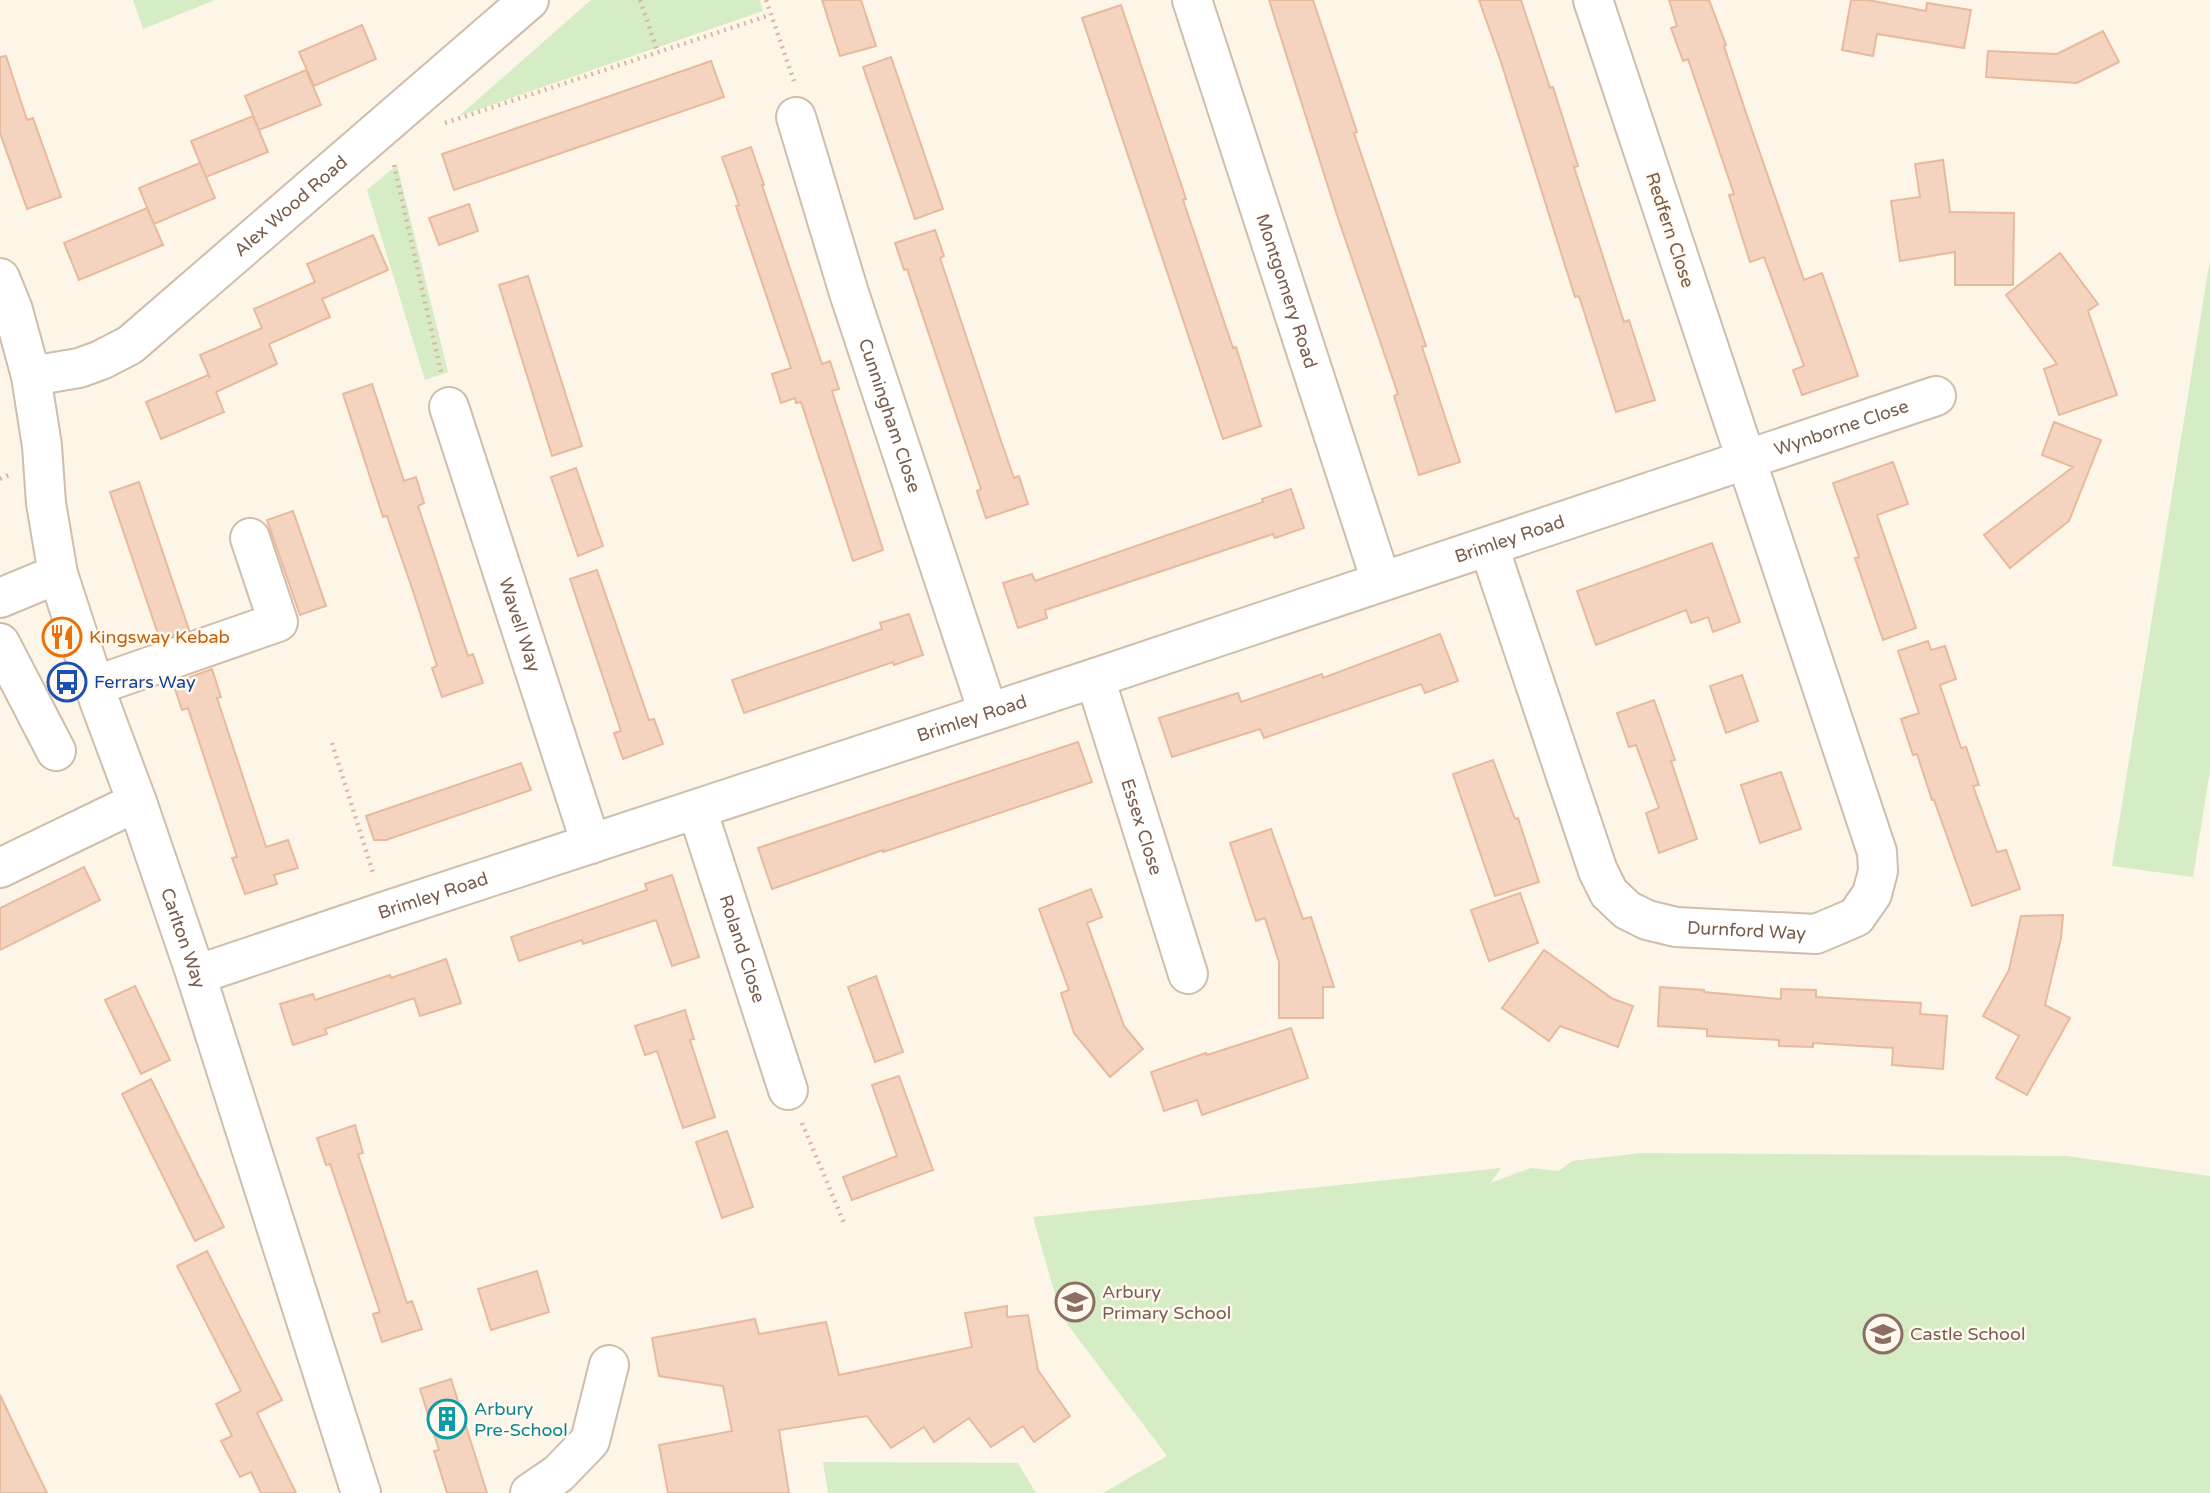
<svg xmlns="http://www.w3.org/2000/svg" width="2210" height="1493" viewBox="0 0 2210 1493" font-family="'Varela Round',sans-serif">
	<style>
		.green { fill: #d5ecc5 }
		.building { fill: #f4d4be; stroke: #e8ba9d; stroke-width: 2 }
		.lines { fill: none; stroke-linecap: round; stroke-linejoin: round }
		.minor-casing { stroke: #d0bdac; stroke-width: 42 }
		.path { stroke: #dab7a0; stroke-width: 4.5; stroke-dasharray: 2 5; stroke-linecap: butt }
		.minor { stroke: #fff; stroke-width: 38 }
		.labels { text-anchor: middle; stroke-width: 5; stroke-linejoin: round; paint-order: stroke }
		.street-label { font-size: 18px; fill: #795b4a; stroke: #fff9ef }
		.food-label { font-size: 18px; fill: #c56008; stroke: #fff9ef; text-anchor: start }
		.transit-label { font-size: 18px; fill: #164399; stroke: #fff9ef; text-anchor: start }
		.education-label { font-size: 18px; fill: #785e54; stroke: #fff9ef; text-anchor: start }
		.culture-label { font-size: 18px; fill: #0d838f; stroke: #fff9ef; text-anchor: start }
	</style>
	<rect width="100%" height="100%" fill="#fdf5e8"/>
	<path class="green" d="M133,0H215L143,29Z
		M591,0H760L763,11L459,116Z
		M397,165L448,372L425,380L367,190Z
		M2210,259V770L2193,877L2112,866Z
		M1641,1153L2067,1156L2210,1176V1493H1103L1167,1456L1061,1316L1033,1217L1501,1168L1490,1183L1531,1168L1559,1171L1572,1161Z
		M823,1462L1018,1463L1036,1493H828Z"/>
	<path class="building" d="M822,0H861L876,46L840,56Z
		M1269,0H1313L1357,132L1354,133L1377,201L1426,346L1422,347L1460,462L1419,475L1394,396L1398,394L1337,215Z
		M1479,0H1521L1550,88L1553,87L1578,166L1574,167L1624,322L1629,320L1655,400L1616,412L1579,296L1575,297L1501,62Z
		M1669,0H1709L1726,45L1724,46L1745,110L1804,280L1822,273L1858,376L1802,395L1793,370L1804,366L1764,257L1750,262L1729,195L1734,194L1688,59L1683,61L1671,28L1677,26Z
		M1851,0H1868L1926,11L1927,3L1971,10L1964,48L1877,34L1873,56L1842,50Z
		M1121,5L1186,199L1183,200L1233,348L1236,347L1261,426L1223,439L1082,18Z
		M362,25L376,59L314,86L299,52Z
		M2103,31L2119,62L2077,83L1986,77L1988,51L2057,54Z
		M6,56L27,120L33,118L61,197L27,209L0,133V57Z
		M891,57L943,209L915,219L863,67Z
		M711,61L724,97L454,190L442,154Z
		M306,70L321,105L259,130L245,96Z
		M253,116L268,152L206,177L191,141Z
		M751,147L764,185H762L822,364L830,361L839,389L832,391L883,550L853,561L801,402L796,403L795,398L781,403L772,374L791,368L736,206L739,205L722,157Z
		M1943,160L1950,212L2014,213L2013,285H1955V252L1900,261L1891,201L1920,197L1915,164Z
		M200,163L215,198L154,224L139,188Z
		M469,204L478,231L439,245L429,218Z
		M147,208L163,245L79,280L64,243Z
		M935,230L944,256L940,258L1001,441L1014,478L1019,476L1028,504L986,518L977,491L981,489L907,269L904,270L895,243Z
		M373,235L388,270L322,299L330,317L269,344L277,364L216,392L224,412L161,439L146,402L208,375L210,378L200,355L262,328L254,309L315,282L307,264Z
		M2060,253L2098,304L2088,311L2117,395L2059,415L2044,369L2057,364L2006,295Z
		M528,276L582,446L552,456L499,285Z
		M372,384L404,481L416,477L424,503L418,506L468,656L473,654L483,683L442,697L432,668L437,666L413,591L387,516L383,517L343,394Z
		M2054,422L2101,440L2069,521L2010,568L1984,535L2073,467L2042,455Z
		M1893,462L1908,504L1877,515L1916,628L1883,640L1855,558L1859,557L1833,483Z
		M576,468L603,546L578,556L551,477Z
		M139,482L189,630L160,640L110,492Z
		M1291,489L1304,528L1275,538L1273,534L1045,610L1047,618L1018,628L1003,583L1032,574L1035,581L1263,502L1262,499Z
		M293,511L326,606L300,615L267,520Z
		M1712,543L1740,622L1713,632L1708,617L1691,623L1686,610L1596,645L1577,591Z
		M597,570L649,720L654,719L663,744L623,759L614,733L621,731L570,579Z
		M909,614L923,655L894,665L893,662L744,713L732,680L882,629L880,623Z
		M1440,634L1458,681L1425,693L1421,684L1264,738L1260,729L1172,757L1159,718L1238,693L1241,702L1322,674L1323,678Z
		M1928,641L1931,650L1945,646L1956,679L1940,685L1961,748L1966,747L1979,785L1973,786L1997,852L2006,850L2020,889L1972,906L1934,800H1932L1917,754L1913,755L1901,719L1919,713L1898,651Z
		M212,669L221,697L217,698L266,847L288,840L298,868L274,875L277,884L245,894L232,858L237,857L188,708L182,710L173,683Z
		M1742,675L1758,721L1726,733L1710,686Z
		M1654,700L1675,760L1671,761L1697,839L1659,853L1646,813L1659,808L1636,745L1629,747L1617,713Z
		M1078,742L1092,782L883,852V850L772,889L758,848Z
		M1493,760L1515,819L1518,818L1539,882L1495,896L1453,774Z
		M521,763L531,790L386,840H374L366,816Z
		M1781,772L1801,829L1760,843L1741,785Z
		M1271,829L1303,919L1311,917L1334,987H1323V1018H1279V962L1265,918L1256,921L1230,843Z
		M84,867L100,900L0,950V908Z
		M672,875L699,957L672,966L656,920L583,944L582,940L519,961L511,937L647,890L645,884Z
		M1091,889L1102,917L1087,923L1124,1026L1143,1049L1110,1077L1074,1033L1061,993L1069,990L1039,909Z
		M1520,893L1538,943L1489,961L1471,910Z
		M2063,915L2061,938L2045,1005L2070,1018L2027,1095L1996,1078L2019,1036L1983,1016L2009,970L2021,916Z
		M1544,950L1613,999L1633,1006L1618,1047L1560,1026L1549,1041L1502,1008Z
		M446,959L461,1003L420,1016L414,998L325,1029L327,1034L293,1045L280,1004L313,994L315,1000L390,975L391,978Z
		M876,976L903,1052L875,1062L848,987Z
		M135,986L170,1060L141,1074L105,1000Z
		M1660,987L1704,990V992L1781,999V989L1816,990V997L1921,1003L1920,1014L1947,1016L1943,1069L1892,1065L1893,1048L1813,1043V1047L1779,1046V1040L1707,1036V1029L1658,1026Z
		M685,1010L694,1039L690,1040L715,1117L683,1128L657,1051L645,1055L635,1026Z
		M1291,1028L1308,1078L1202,1115L1197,1100L1164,1111L1151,1072L1206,1053L1207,1055Z
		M899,1076L933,1170L852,1200L843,1177L897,1156L872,1085Z
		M151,1079L224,1227L195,1241L122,1094Z
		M355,1125L363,1153L358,1154L407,1303L412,1301L422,1329L382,1342L373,1314L380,1312L330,1164L326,1165L317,1138Z
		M727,1131L753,1207L722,1218L696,1142Z
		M207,1251L282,1400L257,1413L296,1493H261L251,1472L240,1477L221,1441L232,1436L216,1404L241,1391L177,1266Z
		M537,1271L549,1312L491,1330L478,1289Z
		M1007,1306V1317L1028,1315L1038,1370L1070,1416L1034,1442L1023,1426L991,1447L969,1418L934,1442L924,1427L891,1448L867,1416L779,1430L789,1493H668L659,1445L732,1431L723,1386L659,1376L652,1338L755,1319L759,1334L826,1322L839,1375L972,1347L965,1313Z
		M451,1379L487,1493H447L434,1451L439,1450L420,1389Z
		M0,1395L27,1452L47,1493H0Z"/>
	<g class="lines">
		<defs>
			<g id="minor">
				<path id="s1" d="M1192,0L1381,581"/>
				<path id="s2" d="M796,117L849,293L988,712"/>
				<path id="s3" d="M0,278L13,310L31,376L42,446L46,503L58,574L100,703L137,802L196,975L361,1493"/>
				<path id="s4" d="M31,376L79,368L101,360L130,345L529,0"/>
				<path id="s5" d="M449,407L591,844"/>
				<path id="s6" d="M1489,547L1598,871L1609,893L1627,910L1647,920L1676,927L1816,934L1856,917L1872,894L1878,871L1877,852L1593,0"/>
				<path d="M0,598L58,574"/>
				<path d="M0,643L56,751"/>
				<path id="s7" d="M1095,678L1188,974"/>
				<path d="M94,686L278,622L250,538"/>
				<path id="s8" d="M697,809L788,1090"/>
				<path d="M0,868L137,802"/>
				<path id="s9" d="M196,975L386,911L1095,678L1936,396"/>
				<path d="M530,1493L558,1474L590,1441L609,1365"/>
			</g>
		</defs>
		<use href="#minor" class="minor-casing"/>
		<path class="path" d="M640,0L658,53
			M766,0L794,81
			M445,123L770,15
			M394,165L441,372
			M0,479L9,475
			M332,743L374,876
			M802,1123L845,1225"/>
		<use href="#minor" class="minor"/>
	</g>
	<defs>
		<symbol id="restaurant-ring" viewBox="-11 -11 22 22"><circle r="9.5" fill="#fff9ef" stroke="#e8710a" stroke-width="1.5"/><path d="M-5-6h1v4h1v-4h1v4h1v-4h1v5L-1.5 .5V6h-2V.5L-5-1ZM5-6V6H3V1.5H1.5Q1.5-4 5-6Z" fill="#e8710a"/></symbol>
		<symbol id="bus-ring" viewBox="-11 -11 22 22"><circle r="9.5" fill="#fff9ef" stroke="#1a4fb4" stroke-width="1.5"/><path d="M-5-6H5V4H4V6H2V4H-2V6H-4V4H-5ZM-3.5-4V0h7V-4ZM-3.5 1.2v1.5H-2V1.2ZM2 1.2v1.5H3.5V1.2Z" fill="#1a4fb4"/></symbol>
		<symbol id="school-ring" viewBox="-11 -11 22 22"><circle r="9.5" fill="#fff9ef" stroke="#8d6e63" stroke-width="1.5"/><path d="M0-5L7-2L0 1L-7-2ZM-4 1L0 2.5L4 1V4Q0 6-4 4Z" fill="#8d6e63"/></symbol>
		<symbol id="building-ring" viewBox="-11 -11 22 22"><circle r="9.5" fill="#fff9ef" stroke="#0f9aa8" stroke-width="1.5"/><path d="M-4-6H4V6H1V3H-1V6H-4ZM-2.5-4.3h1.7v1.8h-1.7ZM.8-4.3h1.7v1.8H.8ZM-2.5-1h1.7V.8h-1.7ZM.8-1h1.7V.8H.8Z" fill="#0f9aa8"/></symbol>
	</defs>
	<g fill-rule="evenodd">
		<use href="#restaurant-ring" x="40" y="615" width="44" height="44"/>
		<use href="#bus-ring" x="45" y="660" width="44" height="44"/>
		<use href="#school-ring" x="1053" y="1280" width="44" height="44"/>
		<use href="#school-ring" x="1861" y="1312" width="44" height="44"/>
		<use href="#building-ring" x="425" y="1397" width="44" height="44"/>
	</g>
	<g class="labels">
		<g class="street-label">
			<text dy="6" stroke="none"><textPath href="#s4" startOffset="317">Alex Wood Road</textPath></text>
			<text transform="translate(1670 230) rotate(72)" y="6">Redfern Close</text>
			<text dy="6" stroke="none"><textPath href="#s1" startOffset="306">Montgomery Road</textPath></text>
			<text dy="6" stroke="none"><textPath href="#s2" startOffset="313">Cunningham Close</textPath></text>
			<text dy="6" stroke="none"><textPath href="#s9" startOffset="1734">Wynborne Close</textPath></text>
			<text dy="6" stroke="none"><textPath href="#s9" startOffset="1384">Brimley Road</textPath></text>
			<text dy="6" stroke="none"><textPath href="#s5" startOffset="229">Wavell Way</textPath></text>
			<text dy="6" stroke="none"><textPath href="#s9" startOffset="817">Brimley Road</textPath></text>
			<text dy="6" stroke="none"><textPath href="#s7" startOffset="156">Essex Close</textPath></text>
			<text dy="6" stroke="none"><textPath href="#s9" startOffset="250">Brimley Road</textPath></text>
			<text dy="6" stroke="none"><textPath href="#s6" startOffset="514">Durnford Way</textPath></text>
			<text dy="6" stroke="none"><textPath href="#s3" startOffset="688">Carlton Way</textPath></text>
			<text dy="6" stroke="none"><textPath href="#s8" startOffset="147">Roland Close</textPath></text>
		</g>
		<g class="food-label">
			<text x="89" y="643">Kingsway Kebab</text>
		</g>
		<g class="transit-label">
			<text x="94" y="688">Ferrars Way</text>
		</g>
		<g class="education-label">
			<text x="1102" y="1298">Arbury<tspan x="1102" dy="21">Primary School</tspan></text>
			<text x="1910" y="1340">Castle School</text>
		</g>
		<g class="culture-label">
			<text x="474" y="1415">Arbury<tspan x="474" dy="21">Pre-School</tspan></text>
		</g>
	</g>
</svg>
